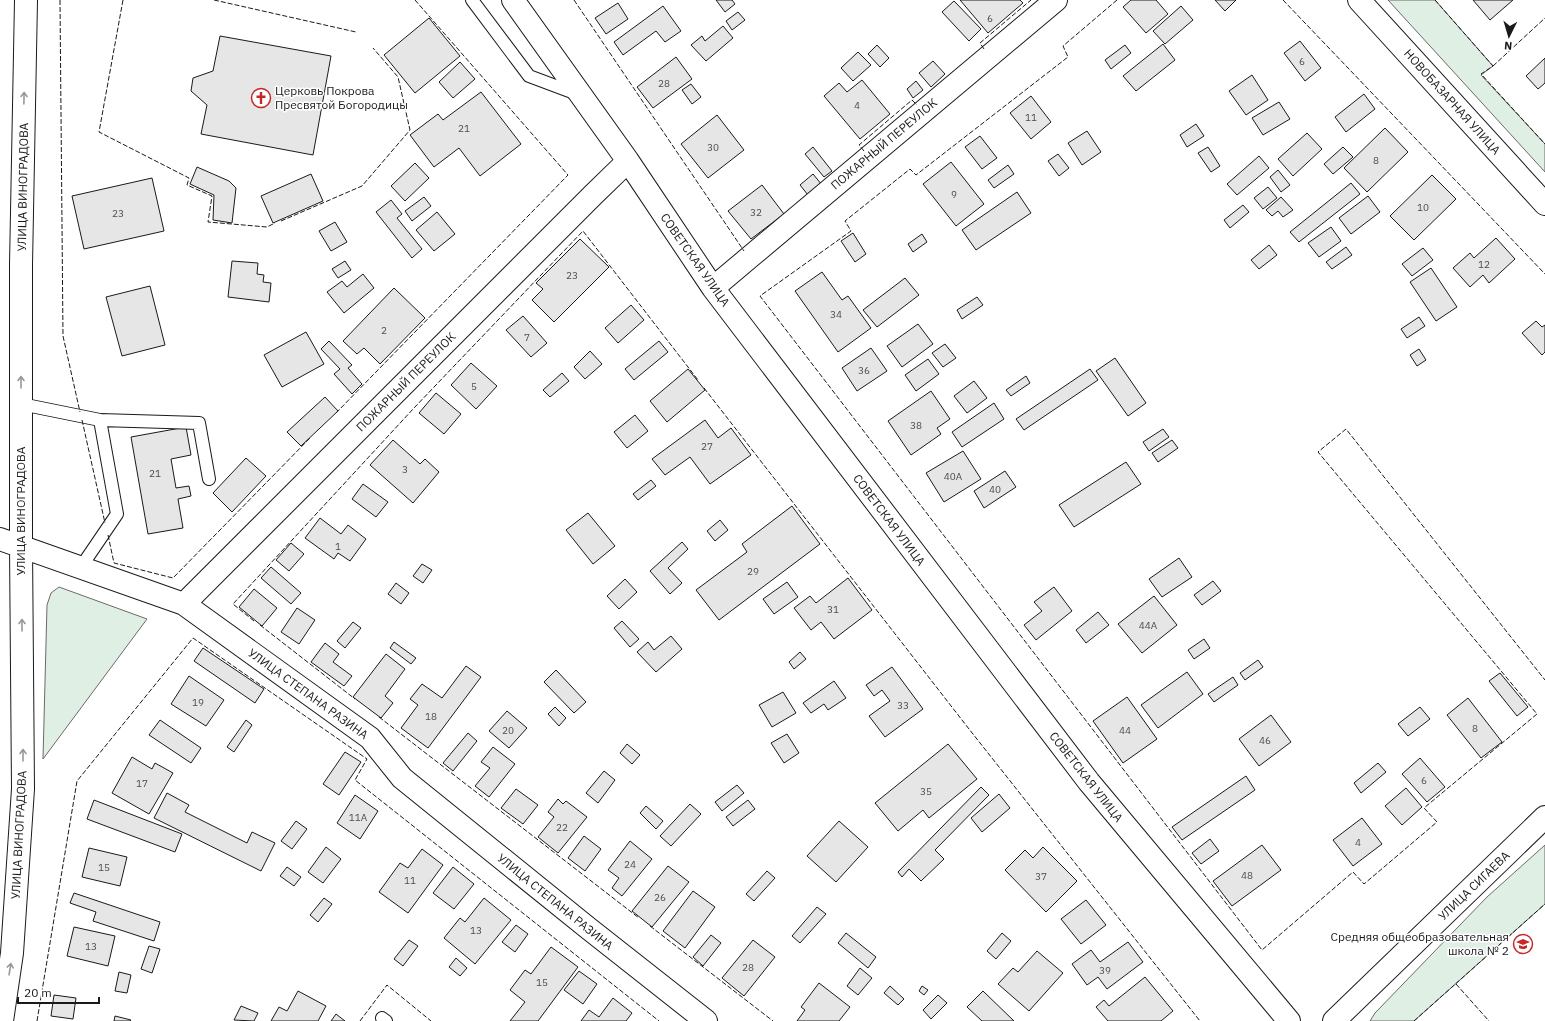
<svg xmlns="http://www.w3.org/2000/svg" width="1545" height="1021" viewBox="0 0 1545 1021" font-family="'IBM Plex Sans',sans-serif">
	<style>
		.green { fill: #e0efe3; stroke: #6a6a6a }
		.building { fill: #e6e6e6; stroke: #1a1a1a }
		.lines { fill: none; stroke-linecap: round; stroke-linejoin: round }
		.service-casing { stroke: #1a1a1a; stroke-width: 14 }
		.minor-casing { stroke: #1a1a1a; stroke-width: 24 }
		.service { stroke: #fff; stroke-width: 12 }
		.minor { stroke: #fff; stroke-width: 22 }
		.fence { stroke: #1a1a1a; stroke-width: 1; stroke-dasharray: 5 2; stroke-linecap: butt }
		.oneway { stroke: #989898 }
		.labels { text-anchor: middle; stroke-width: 3; stroke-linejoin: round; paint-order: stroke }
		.number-label { font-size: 10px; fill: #4d4d4d }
		.poi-label { font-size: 12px; fill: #1a1a1a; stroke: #fff; text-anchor: start }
		.street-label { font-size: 12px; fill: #1a1a1a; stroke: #fff }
	</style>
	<rect width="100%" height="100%" fill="#fff"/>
	<path class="green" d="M1388,0H1435L1493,66L1481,75L1545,144V172Z
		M59,587L147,619L43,759L47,605L51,593Z
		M1545,845V904L1414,1021H1370L1375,1013L1487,897Z"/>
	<path class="building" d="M716,0H732L735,4L725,12Z
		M960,0H1020L1023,3L988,33Z
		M1131,0H1156L1168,14L1146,33L1123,7Z
		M1215,0H1236L1225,11Z
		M1473,0H1513L1490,20Z
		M954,1L981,29L969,41L942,12Z
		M618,3L628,19L606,34L595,18Z
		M663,6L681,31L665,42L656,31L623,55L614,42Z
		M1181,6L1193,20L1165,44L1153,31Z
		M738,12L745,20L732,30L726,21Z
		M429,18L460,56L415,93L384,55Z
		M723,26L733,38L706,61L691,45L702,36L705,41Z
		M220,36L331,56L313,155L201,134L207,105L191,91L193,78L213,71Z
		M1300,41L1321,68L1305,81L1284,53Z
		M1163,44L1175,60L1136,91L1123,76Z
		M877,45L889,58L880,67L868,54Z
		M1125,45L1131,53L1111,69L1105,60Z
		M858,52L871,65L853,81L841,68Z
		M676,57L692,79L653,108L637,87Z
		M1545,58V83L1538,89L1526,76Z
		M933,61L945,74L931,87L919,73Z
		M460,62L475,79L453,98L439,82Z
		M1252,75L1268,100L1246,115L1229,91Z
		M862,80L890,114L860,139L824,96L839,83L847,92Z
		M916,81L923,90L913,98L907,89Z
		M691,84L701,97L692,104L682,90Z
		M481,92L521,144L480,176L459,148L434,167L410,135L438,114L443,120Z
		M1364,94L1375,109L1346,132L1335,117Z
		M1031,96L1051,122L1031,139L1010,113Z
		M1279,102L1290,119L1263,135L1252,118Z
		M717,115L744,150L708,178L681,144Z
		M1196,124L1204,136L1187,147L1180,135Z
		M1385,128L1408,152L1367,192L1344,168Z
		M1087,131L1101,152L1082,165L1068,143Z
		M1307,133L1322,149L1293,176L1278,159Z
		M980,136L997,158L982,169L965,147Z
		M813,147L832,171L824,177L805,154Z
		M1208,147L1220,166L1211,172L1198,153Z
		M1343,147L1353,157L1333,174L1324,164Z
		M1058,154L1069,168L1059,176L1048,161Z
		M1259,156L1269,168L1237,195L1227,184Z
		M951,162L984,204L956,226L923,184Z
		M415,163L429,178L405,201L391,186Z
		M1008,165L1014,174L994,188L988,180Z
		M197,167L229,181L236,188L232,223L213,220L214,195L190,184Z
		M1278,170L1290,185L1281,192L1270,177Z
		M311,174L323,201L273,223L261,196Z
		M813,174L822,185L808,195L800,185Z
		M1432,175L1456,199L1414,240L1390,216Z
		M152,178L164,231L84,249L72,196Z
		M1351,183L1360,194L1299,242L1290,232Z
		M762,185L784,214L751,239L728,211Z
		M1268,187L1277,198L1263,209L1254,198Z
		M1017,192L1031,213L976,250L962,230Z
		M1368,196L1380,212L1351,234L1339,218Z
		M424,197L431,206L412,221L405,211Z
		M1281,197L1293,210L1283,217L1278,211L1272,216L1266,210Z
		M391,200L402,214L397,218L422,249L412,258L376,212Z
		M1243,205L1249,212L1230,228L1224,220Z
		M437,212L455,234L434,251L416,230Z
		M335,222L347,242L331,251L319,231Z
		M1331,227L1341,241L1319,257L1308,243Z
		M853,233L866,254L855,262L841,241Z
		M922,234L927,242L913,252L908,244Z
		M1496,238L1515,259L1489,283L1483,275L1470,287L1453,268L1470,253L1474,258Z
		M580,239L609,267L554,322L532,300L543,289L536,283Z
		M1269,245L1277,255L1259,269L1251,260Z
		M1346,247L1352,255L1332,269L1326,262Z
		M1423,248L1433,260L1412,276L1402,264Z
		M232,261L258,263L257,274L264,275L263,282L271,283L269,302L228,297Z
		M345,261L351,270L338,278L332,269Z
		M1431,268L1457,307L1436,321L1410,282Z
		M822,272L842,300L848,296L871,328L838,352L795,291Z
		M363,274L374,288L344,313L327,292L342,281L347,287Z
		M905,278L919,295L877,327L863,310Z
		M150,286L165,345L122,356L106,297Z
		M394,288L425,318L380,364L364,348L357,354L343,341Z
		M977,297L983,305L962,319L957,310Z
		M631,305L644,320L618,343L605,328Z
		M523,316L547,343L531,357L506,330Z
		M1419,317L1425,326L1407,338L1401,329Z
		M1536,321L1542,327L1545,325V352L1542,355L1522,333Z
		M918,324L933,344L902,367L887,346Z
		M306,332L324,364L282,387L264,355Z
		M329,341L352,365L348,368L362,384L352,394L334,374L340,369L321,349Z
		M659,341L668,352L634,380L625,369Z
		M945,344L956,358L943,367L932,353Z
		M871,348L887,371L857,391L842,368Z
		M1419,349L1426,360L1417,366L1410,355Z
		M590,351L602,364L585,379L574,367Z
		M1115,358L1146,403L1128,416L1096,371Z
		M928,359L939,374L916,391L905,375Z
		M471,363L497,386L476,409L451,385Z
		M688,369L705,390L667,422L650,401Z
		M1090,369L1098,380L1024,430L1016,419Z
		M562,373L569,381L550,397L543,390Z
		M1026,376L1030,383L1011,396L1006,390Z
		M974,381L987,398L967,413L954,396Z
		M931,391L950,419L937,428L941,434L911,455L888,421Z
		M436,393L461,414L444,434L419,413Z
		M325,397L338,411L301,446L287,432Z
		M994,403L1004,419L962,447L952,432Z
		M635,415L648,431L627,448L614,432Z
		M705,420L718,438L731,428L751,455L710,484L690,457L665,475L652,459Z
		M186,427L191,455L171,459L176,488L189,486L191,496L178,499L183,528L148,534L131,437Z
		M1163,429L1169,437L1149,451L1143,442Z
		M393,440L420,464L425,459L439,472L413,503L370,465Z
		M1172,440L1178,448L1158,462L1152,453Z
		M963,451L981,479L944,502L926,473Z
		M246,458L266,476L232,512L213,493Z
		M1126,462L1141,484L1074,527L1059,505Z
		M1005,471L1016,487L984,508L974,491Z
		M651,480L656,486L638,500L633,494Z
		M363,484L388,502L376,517L352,499Z
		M792,506L820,544L719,620L696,590L747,552L742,544Z
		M588,513L615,546L593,564L566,530Z
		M320,518L341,534L348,525L366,539L350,561L338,553L334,559L305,538Z
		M720,520L728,530L715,541L707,531Z
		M682,542L688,549L668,568L682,583L670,594L650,571Z
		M291,543L304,554L289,571L276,560Z
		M1179,558L1192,577L1162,597L1149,579Z
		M422,564L432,570L423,583L413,576Z
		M271,567L301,593L291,604L261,578Z
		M848,578L872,610L834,639L821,622L811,630L794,608L810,596L816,603Z
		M625,579L637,592L619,609L607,596Z
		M1213,581L1221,591L1202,605L1194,595Z
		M787,582L798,597L774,614L763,599Z
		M396,583L409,593L401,604L388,594Z
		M1054,587L1072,611L1036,640L1024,625L1042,611L1034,602Z
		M254,589L277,608L262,626L239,607Z
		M1154,596L1177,625L1142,653L1118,624Z
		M297,608L315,620L299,644L281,632Z
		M1098,612L1109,625L1086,643L1076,630Z
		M622,621L639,639L630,647L614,628Z
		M353,622L361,628L345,648L337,641Z
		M671,636L682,649L656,672L637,652L648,642L654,650Z
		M1204,639L1210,648L1194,659L1188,650Z
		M394,642L416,658L411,664L390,648Z
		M325,643L339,654L333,662L352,676L344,686L311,662Z
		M203,648L264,689L255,703L194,661Z
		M800,652L806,659L794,669L789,662Z
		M386,654L405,669L385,696L393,703L381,718L353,697Z
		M1258,660L1263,667L1245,680L1240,673Z
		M466,666L481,677L428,748L401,728L418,705L410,699L422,684L442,698Z
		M892,667L923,709L885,737L869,716L890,701L882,690L874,696L866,685Z
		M556,670L586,702L574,713L544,682Z
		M1187,672L1203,694L1158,728L1141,705Z
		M1500,673L1528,707L1517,716L1489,681Z
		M189,676L224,700L206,726L171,704Z
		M1233,677L1238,685L1214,702L1208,694Z
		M834,681L846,698L828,710L824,704L811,713L803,703Z
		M783,692L796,713L772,727L759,705Z
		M1127,697L1157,739L1123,763L1093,721Z
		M1468,698L1502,742L1481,758L1447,715Z
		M555,707L566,718L559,726L548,714Z
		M1420,707L1430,719L1408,736L1398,724Z
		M507,711L527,728L509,748L489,731Z
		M1271,715L1291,742L1259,766L1239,739Z
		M160,720L201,748L191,763L149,735Z
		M246,720L252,725L234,752L227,747Z
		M468,733L477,741L453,771L443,763Z
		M787,734L799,753L784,763L771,743Z
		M627,744L640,755L632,764L620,753Z
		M948,744L977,779L929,818L923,810L898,831L875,803Z
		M493,747L515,764L489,797L475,786L490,768L481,762Z
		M345,752L361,762L339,795L323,784Z
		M132,757L152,769L155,763L173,773L149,814L112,793Z
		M1420,758L1445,787L1427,802L1402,774Z
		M1378,763L1386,772L1361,793L1354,783Z
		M604,771L615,780L598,803L586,793Z
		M1246,776L1255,790L1182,840L1172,827Z
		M737,785L744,793L722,811L715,802Z
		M981,787L989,795L935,850L944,859L921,881L909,869L902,877L898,872Z
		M1406,788L1422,807L1402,825L1385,806Z
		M516,789L538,805L523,824L501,808Z
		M167,793L189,805L185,812L247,843L252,832L275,843L261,871L154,818Z
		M999,794L1010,808L982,832L971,818Z
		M355,795L378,811L360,839L337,823Z
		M558,799L563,804L566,801L587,817L558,853L538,837L554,817L548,812Z
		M94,800L182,834L175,852L87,819Z
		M748,800L755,809L733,826L726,817Z
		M690,804L701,814L671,846L660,836Z
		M646,806L663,821L656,829L640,813Z
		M1362,818L1382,844L1353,866L1333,840Z
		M296,821L307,829L292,849L281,841Z
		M839,821L868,847L836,882L807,856Z
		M584,836L601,849L585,871L568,858Z
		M1210,839L1219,851L1201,864L1192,853Z
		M630,841L652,859L622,896L612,888L619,878L608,870Z
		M1262,845L1281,870L1232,906L1213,881Z
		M326,847L341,859L323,883L308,872Z
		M1043,847L1077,881L1046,912L1005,870L1025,850L1033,858Z
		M89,848L127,857L120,886L82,877Z
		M422,849L443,865L408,913L379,892L400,863L408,868Z
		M668,866L689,882L652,927L632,911Z
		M287,867L301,877L294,886L280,876Z
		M453,867L474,884L454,909L433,893Z
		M767,871L775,878L754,901L746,894Z
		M693,891L715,907L685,948L663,931Z
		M74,893L160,922L154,941L93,921L96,912L70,903Z
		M324,898L332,904L318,922L310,915Z
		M484,898L511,920L475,964L444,938L460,918L465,922Z
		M1086,900L1106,925L1081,944L1061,919Z
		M817,907L826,914L800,943L792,936Z
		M516,925L528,934L515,952L502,942Z
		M74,927L115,936L108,966L67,956Z
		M846,933L876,957L868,968L838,943Z
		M1002,933L1011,941L996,959L987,951Z
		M711,935L721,943L703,966L693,957Z
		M409,940L418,946L403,966L394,959Z
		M753,940L775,957L744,996L722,978Z
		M1128,942L1143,962L1107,989L1098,977L1087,985L1072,964L1091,950L1100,962Z
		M149,946L160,949L152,973L141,969Z
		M551,947L578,967L538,1021H510L525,1002L510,990L525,970L531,974Z
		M1037,951L1063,973L1029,1011L998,984L1013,968L1018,972Z
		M456,958L467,968L460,976L449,967Z
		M860,968L872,978L858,995L847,986Z
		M579,971L597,984L583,1004L564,990Z
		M119,972L131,975L127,993L115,991Z
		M1145,977L1173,1011L1161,1021H1108L1096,1007L1104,1000L1109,1006Z
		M819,983L850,1007L839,1021H797L805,1010L801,1007Z
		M890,986L904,999L898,1005L884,993Z
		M922,986L928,990L924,995L919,991Z
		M298,991L326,1006L318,1021H271L279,1007L287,1011Z
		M983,991L1014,1021H982L967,1007Z
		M54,995L76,998L73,1019L51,1016Z
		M938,995L947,1003L931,1019L923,1010Z
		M613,998L632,1013L626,1021H581L589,1010L599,1017Z
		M241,1006L258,1013L254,1021L234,1020Z
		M336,1014L345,1021H331Z
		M115,1016L131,1020L130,1021H114Z"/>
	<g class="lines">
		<defs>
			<path id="service" d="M472,0L529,76L577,94
				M21,404L100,420L117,514L81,567
				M100,420L199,423L209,479
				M382,1018L386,1021"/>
			<path id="minor" d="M513,0L628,161L713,288L1089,782L1289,1021
				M1359,0L1545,204
				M713,288L1056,0
				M0,539L184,604L370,738L402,778L588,928L706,1021
				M184,604L594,194L628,161
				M2,1021L12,953L23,789L21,547V265L26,0
				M1334,1021L1545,817"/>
		</defs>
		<use href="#service" class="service-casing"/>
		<use href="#minor" class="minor-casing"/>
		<use href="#service" class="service"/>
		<use href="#minor" class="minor"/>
		<path class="fence" d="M60,0L63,336L80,412
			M123,0L99,132L189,178L187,185L212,196L208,222L267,227L275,223
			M214,0L356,32
			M574,0L744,251
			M1117,0L1063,46L1068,57L916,175L910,169L845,221L851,231L760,296L1262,950L1353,872L1364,884L1437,822L1424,808L1537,714L1318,452L1346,429L1545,680
			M1283,0L1545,274
			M1435,0L1493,66L1481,74L1545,144
			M984,49L980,43L1031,0
			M1493,66L1545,18
			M864,151L859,145L912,100L917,105
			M281,221L362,186L410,130L398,77L373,48
			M704,388L969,729L1200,1021
			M336,413L568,175L415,0
			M82,420L105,523
			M108,535L114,563L173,578L310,438
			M254,621L233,604L414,408L583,231L698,380
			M260,625L355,699
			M379,717L639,918
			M650,926L773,1021
			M1456,984L1489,1021
			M37,1021L77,781L193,638L367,759L355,780L659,1021
			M360,1021L387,985L431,1021
			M1414,1021L1545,904"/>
	</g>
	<defs><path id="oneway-shaft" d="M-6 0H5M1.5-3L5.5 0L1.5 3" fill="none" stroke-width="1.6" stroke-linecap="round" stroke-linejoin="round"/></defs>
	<g class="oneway">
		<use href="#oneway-shaft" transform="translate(24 98) rotate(-89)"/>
		<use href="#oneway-shaft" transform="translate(21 382) rotate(-90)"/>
		<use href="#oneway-shaft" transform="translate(22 625) rotate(-90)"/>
		<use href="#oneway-shaft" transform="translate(23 755) rotate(-90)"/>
		<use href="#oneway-shaft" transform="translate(10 969) rotate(-81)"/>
	</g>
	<defs>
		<symbol id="church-ring" viewBox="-11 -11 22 22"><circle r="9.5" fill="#fff" stroke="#c62828" stroke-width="1.5"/><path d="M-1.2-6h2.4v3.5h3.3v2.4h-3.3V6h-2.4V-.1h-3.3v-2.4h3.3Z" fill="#c62828"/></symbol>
		<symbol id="school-ring" viewBox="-11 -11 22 22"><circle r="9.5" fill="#fff" stroke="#c62828" stroke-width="1.5"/><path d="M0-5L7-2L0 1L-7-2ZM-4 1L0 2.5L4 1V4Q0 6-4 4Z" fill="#c62828"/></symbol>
	</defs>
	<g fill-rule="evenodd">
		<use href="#church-ring" x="250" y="87" width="22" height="22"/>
		<use href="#school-ring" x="1512" y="933" width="22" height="22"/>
	</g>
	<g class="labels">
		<g class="number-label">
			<text x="990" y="22">6</text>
			<text x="1302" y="65">6</text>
			<text x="664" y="87">28</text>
			<text x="857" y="109">4</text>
			<text x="1031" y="121">11</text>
			<text x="464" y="132">21</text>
			<text x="713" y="151">30</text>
			<text x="1376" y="164">8</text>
			<text x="954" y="198">9</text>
			<text x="1423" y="211">10</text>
			<text x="756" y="216">32</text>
			<text x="118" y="217">23</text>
			<text x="1484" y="268">12</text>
			<text x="572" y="279">23</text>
			<text x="836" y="318">34</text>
			<text x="384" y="334">2</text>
			<text x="527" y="341">7</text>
			<text x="864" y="374">36</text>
			<text x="474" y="390">5</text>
			<text x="916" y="429">38</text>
			<text x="707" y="450">27</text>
			<text x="405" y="473">3</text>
			<text x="155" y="477">21</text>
			<text x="953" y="480">40А</text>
			<text x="995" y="493">40</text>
			<text x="338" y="550">1</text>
			<text x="753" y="575">29</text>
			<text x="833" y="613">31</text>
			<text x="1148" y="629">44А</text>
			<text x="198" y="706">19</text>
			<text x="903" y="709">33</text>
			<text x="431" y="720">18</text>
			<text x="1475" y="732">8</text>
			<text x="508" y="734">20</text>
			<text x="1125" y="734">44</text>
			<text x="1265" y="744">46</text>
			<text x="1424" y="784">6</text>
			<text x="142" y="787">17</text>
			<text x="926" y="795">35</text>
			<text x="358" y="821">11А</text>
			<text x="562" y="831">22</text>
			<text x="1358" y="846">4</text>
			<text x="630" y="868">24</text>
			<text x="104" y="871">15</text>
			<text x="1247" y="879">48</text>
			<text x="1041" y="880">37</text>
			<text x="410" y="884">11</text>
			<text x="660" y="901">26</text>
			<text x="476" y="934">13</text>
			<text x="91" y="950">13</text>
			<text x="748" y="971">28</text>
			<text x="1105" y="974">39</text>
			<text x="542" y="986">15</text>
		</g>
		<g class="poi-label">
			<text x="275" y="95">Церковь Покрова<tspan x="275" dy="14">Пресвятой Богородицы</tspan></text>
			<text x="1509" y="941" text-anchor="end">Средняя общеобразовательная<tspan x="1509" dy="14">школа № 2</tspan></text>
		</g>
		<g class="street-label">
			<text transform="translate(1452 102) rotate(48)" y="4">НОВОБАЗАРНАЯ УЛИЦА</text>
			<text transform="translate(884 144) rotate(-40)" y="4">ПОЖАРНЫЙ ПЕРЕУЛОК</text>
			<text transform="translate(23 187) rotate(-89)" y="4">УЛИЦА ВИНОГРАДОВА</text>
			<text transform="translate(695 260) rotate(55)" y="4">СОВЕТСКАЯ УЛИЦА</text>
			<text transform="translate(406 382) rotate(-45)" y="4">ПОЖАРНЫЙ ПЕРЕУЛОК</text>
			<text transform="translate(21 511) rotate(-90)" y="4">УЛИЦА ВИНОГРАДОВА</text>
			<text transform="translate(889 520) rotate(53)" y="4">СОВЕТСКАЯ УЛИЦА</text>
			<text transform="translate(308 694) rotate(36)" y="4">УЛИЦА СТЕПАНА РАЗИНА</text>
			<text transform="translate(1086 777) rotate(52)" y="4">СОВЕТСКАЯ УЛИЦА</text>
			<text transform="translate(19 835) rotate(-87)" y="4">УЛИЦА ВИНОГРАДОВА</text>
			<text transform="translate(1474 886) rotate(-44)" y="4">УЛИЦА СИГАЕВА</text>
			<text transform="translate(555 902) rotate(39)" y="4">УЛИЦА СТЕПАНА РАЗИНА</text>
		</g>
	</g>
	<g transform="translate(1509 36) rotate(185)" stroke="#ffffff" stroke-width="3" paint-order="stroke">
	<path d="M0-3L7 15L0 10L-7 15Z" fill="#1a1a1a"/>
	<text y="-6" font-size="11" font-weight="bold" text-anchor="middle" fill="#1a1a1a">N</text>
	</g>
	<path d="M18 997v6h81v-6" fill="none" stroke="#1a1a1a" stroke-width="2"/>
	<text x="24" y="997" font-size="12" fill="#1a1a1a" stroke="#ffffff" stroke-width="3" paint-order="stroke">20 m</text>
</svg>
